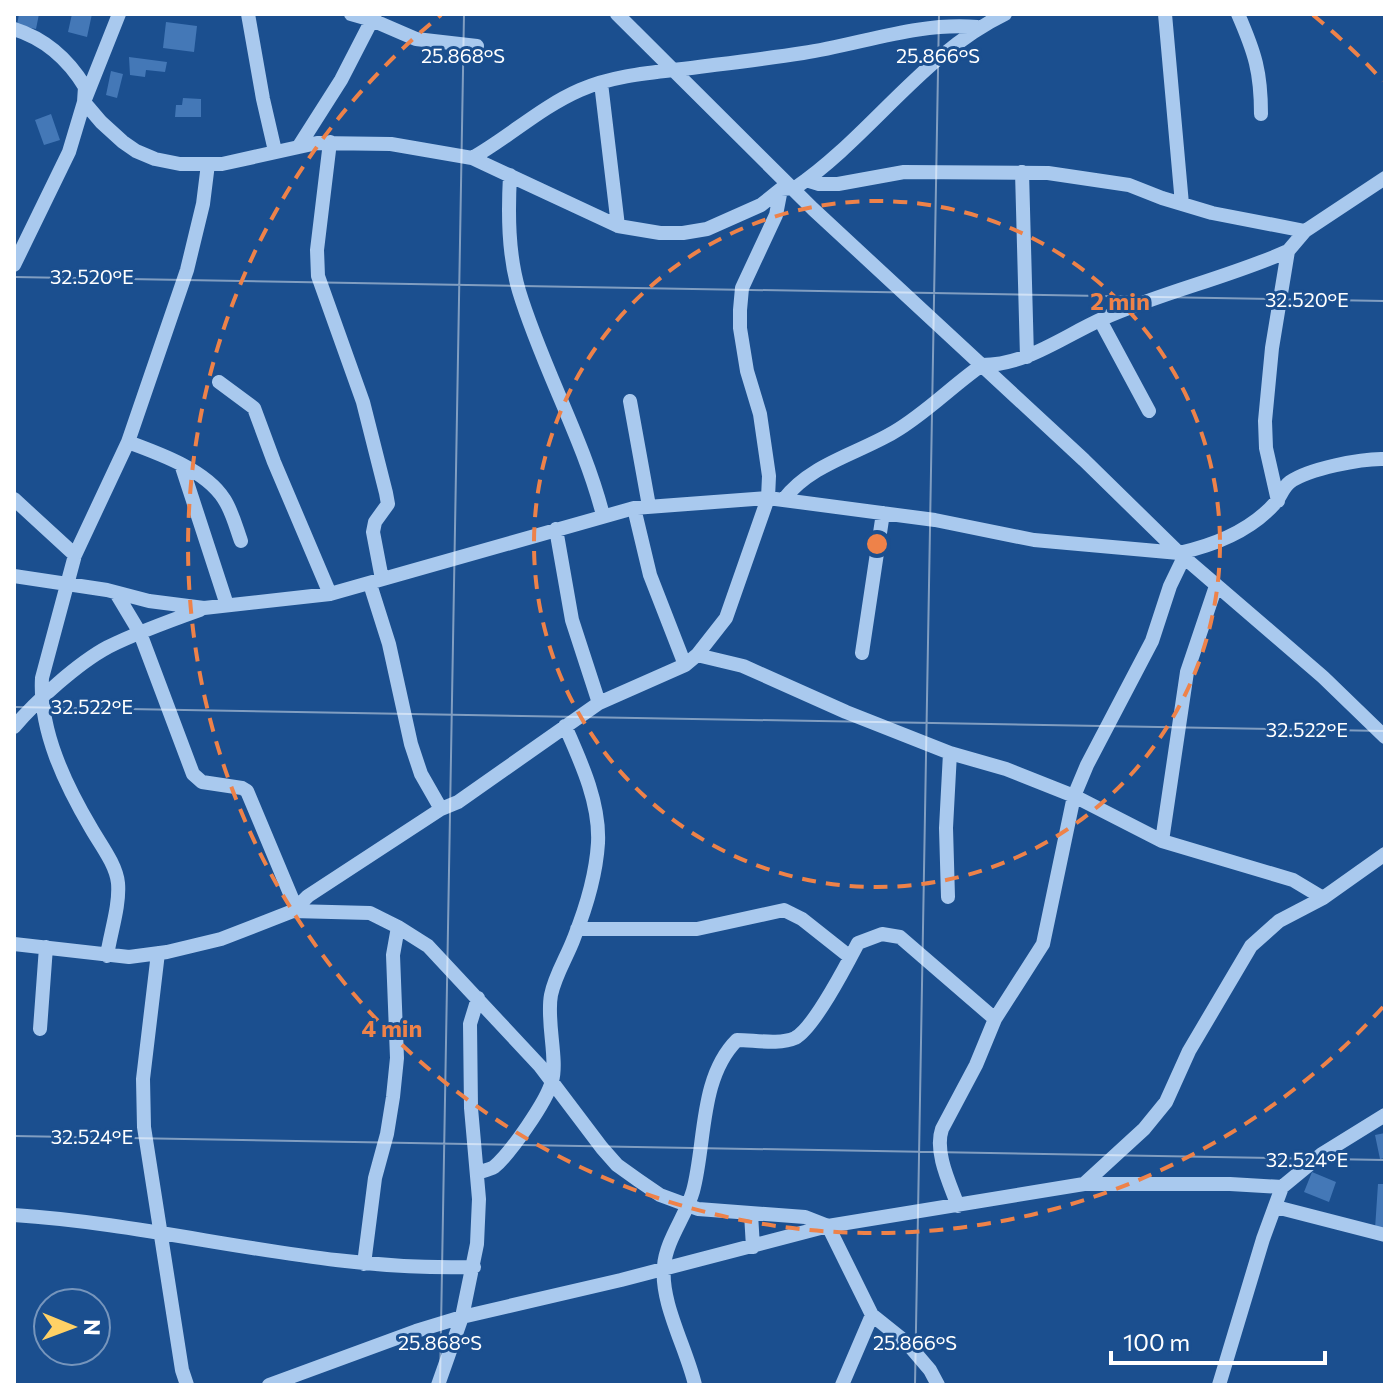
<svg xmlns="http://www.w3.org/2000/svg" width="1399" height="1399" viewBox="0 0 1399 1399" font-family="Commissioner,sans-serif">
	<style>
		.building { fill: #4478b7 }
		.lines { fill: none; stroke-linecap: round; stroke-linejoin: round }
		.minor { stroke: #a9c9ee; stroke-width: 14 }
		.ticks { fill: none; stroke: #fff; stroke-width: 2; stroke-opacity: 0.45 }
		.ring { fill: none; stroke: #ee8249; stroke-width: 4; stroke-dasharray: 14 10 }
		.ticks-label { font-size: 20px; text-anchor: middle; fill: #fff; stroke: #1b4f8f; stroke-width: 6; stroke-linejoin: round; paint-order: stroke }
		.centre { fill: #ee8249; stroke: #1b4f8f; stroke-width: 4 }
		.ring-label { font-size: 24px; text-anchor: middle; font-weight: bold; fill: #ee8249; stroke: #1b4f8f; stroke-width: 6; stroke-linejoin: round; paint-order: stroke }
	</style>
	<rect width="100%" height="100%" fill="#1b4f8f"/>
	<path class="building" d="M19,14H39L36,29L17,25Z
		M72,14H92L87,37L68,32Z
		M166,22L197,26L194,52L163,48Z
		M129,57L167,62L165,72L146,70L145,77L130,75Z
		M111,71L123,74L117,98L106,95Z
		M183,98L201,99V117H175L176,105H182Z
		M51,114L60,140L44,145L35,120Z
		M1385,1133V1158L1380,1159L1375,1135Z
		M1312,1172L1336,1182L1329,1202L1304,1192Z
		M1378,1184H1385V1230L1375,1229Z"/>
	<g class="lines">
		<path class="minor" d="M248,14L263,99L275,151
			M351,14L372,20L416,39L477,46
			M617,14L813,209L1084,460L1179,553L1323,677L1385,737
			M1165,14L1182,204
			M1238,14C1255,53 1261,72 1261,114
			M14,29C46,39 68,59 85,87L84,102L101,122L123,142L136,151L155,159L180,164H222L317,143L391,144L472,158L618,226L660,233H683L707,229L761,205L781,189L795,188C870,137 922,54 1005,14
			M601,83L618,226
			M330,142L317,250L318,276L363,402L386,493L388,504L375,522L373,532L382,579
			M299,146L341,80L375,14
			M472,158C509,137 541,107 580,90C619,73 664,72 706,66C738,62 771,58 803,53C862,44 917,22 977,27
			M1022,172L1027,357
			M510,175C508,213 508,254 519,291C542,367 583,438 603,515
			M806,180L819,184H838L904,172L1048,173L1129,185L1162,198L1212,213L1305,231
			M14,265L69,152L84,102L119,14
			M1100,320L1149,411
			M219,382L254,408L274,462L330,594
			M630,401L649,506
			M128,442C158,453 206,470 224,499C232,511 236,527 241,541
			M181,464L227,605
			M14,499L75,555
			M784,499C811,464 857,454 894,432C925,414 952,386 982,365C1027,365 1062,337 1102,319C1162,292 1227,278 1288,251L1305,231L1385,178
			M1278,501L1266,448L1265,421L1272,348L1288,251
			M634,508L650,575L685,665
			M556,529L572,620L599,703
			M14,576L107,590L149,601L204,608L330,594L634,508L768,498L935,520L1034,540L1179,553C1215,545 1251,531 1276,502C1281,496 1283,487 1290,482C1308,469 1362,458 1385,459
			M370,584L389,644L411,744L421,774L441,809
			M116,593L140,633L193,774L202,782L242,788L247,791L296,908
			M862,653L883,513
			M697,655L743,666L846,712L950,753L1006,769L1074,796L1162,841L1293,880L1323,898
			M14,727C36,701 78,663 108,647C138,632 169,621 200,610
			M1162,841L1187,672L1216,586
			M948,897L946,828L950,753
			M293,911L308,896L441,809L458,802L599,703L685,665L697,655L726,618L768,498L769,476L760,414L747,371L740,328V310L742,288L776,215L781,189
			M577,929H697L784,910L802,919L850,957
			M14,944L129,957L167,952L221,939L293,911L370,913L398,927L428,946L540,1066L602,1148L617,1165L638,1180L660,1195L698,1209L805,1217L828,1226L872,1315L907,1343L930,1370L938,1385
			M158,953L143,1079L144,1127L182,1370L187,1385
			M107,956C110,934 120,906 118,883C116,864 100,844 91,828C65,784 39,730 42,678L75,555L128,442L187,270L203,204L208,164
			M40,1029L46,947
			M477,1173C482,1171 489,1170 494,1167C510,1154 547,1101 552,1081C558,1059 546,1021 551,995C555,975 567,957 574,938C586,908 596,875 598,843C600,803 581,762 565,726
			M1084,1184H1230L1282,1187
			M958,1206C950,1184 934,1152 942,1129L976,1065L995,1019L1043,944L1074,796L1087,765L1152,641L1170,586L1184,557
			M1276,1207L1385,1235
			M751,1214L753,1247
			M14,1215C169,1225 317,1272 474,1267
			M364,1264L375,1178L387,1134L393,1097L397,1058L393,955L398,927
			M269,1385L416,1331L462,1317L621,1280L828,1226L1084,1184L1144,1129L1166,1102L1189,1051L1251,946L1279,921L1323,898L1385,854
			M438,1385L462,1317L477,1244L479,1199L471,1108L470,1024L478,998
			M695,1385C687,1349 660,1303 664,1266C666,1240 686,1216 693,1191C706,1143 699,1078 737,1040C754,1040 780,1045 795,1038C814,1028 847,964 858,943L882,934L900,937L995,1019
			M842,1385L872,1315
			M1219,1385L1263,1239L1282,1187L1322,1154L1385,1115"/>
	</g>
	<path class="ticks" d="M14,277L1385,301M14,707L1385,731M14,1136L1385,1160M440,1385L464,14M915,1385L939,14"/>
	<g class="ring">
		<circle cx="877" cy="544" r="343"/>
		<path d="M1383 1007A686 686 0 1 1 441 15M1313 15A686 686 0 0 1 1383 81"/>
	</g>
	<g class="ticks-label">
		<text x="463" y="63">25.868°S</text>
		<text x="938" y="63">25.866°S</text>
		<text x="92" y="284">32.520°E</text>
		<text x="1307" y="307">32.520°E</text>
		<text x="92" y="714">32.522°E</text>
		<text x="1307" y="737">32.522°E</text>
		<text x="92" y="1144">32.524°E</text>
		<text x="1307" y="1167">32.524°E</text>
		<text x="440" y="1350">25.868°S</text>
		<text x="915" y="1350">25.866°S</text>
	</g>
	<circle cx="877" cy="544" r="12" class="centre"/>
	<g class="ring-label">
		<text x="1120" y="310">2 min</text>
		<text x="392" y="1037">4 min</text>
	</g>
	<rect width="1399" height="1399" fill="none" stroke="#ffffff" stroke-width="32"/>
	<g transform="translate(72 1327) rotate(91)"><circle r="38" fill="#1b4f8f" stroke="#7695bc" stroke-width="2"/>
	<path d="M0-6L14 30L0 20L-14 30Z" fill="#ffd166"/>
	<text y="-12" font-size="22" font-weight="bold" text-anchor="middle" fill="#ffffff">N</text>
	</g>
	<path d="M1111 1351v12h214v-12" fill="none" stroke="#ffffff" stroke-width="4"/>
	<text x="1123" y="1351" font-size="24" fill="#ffffff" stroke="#1b4f8f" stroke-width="6" paint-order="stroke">100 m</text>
</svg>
